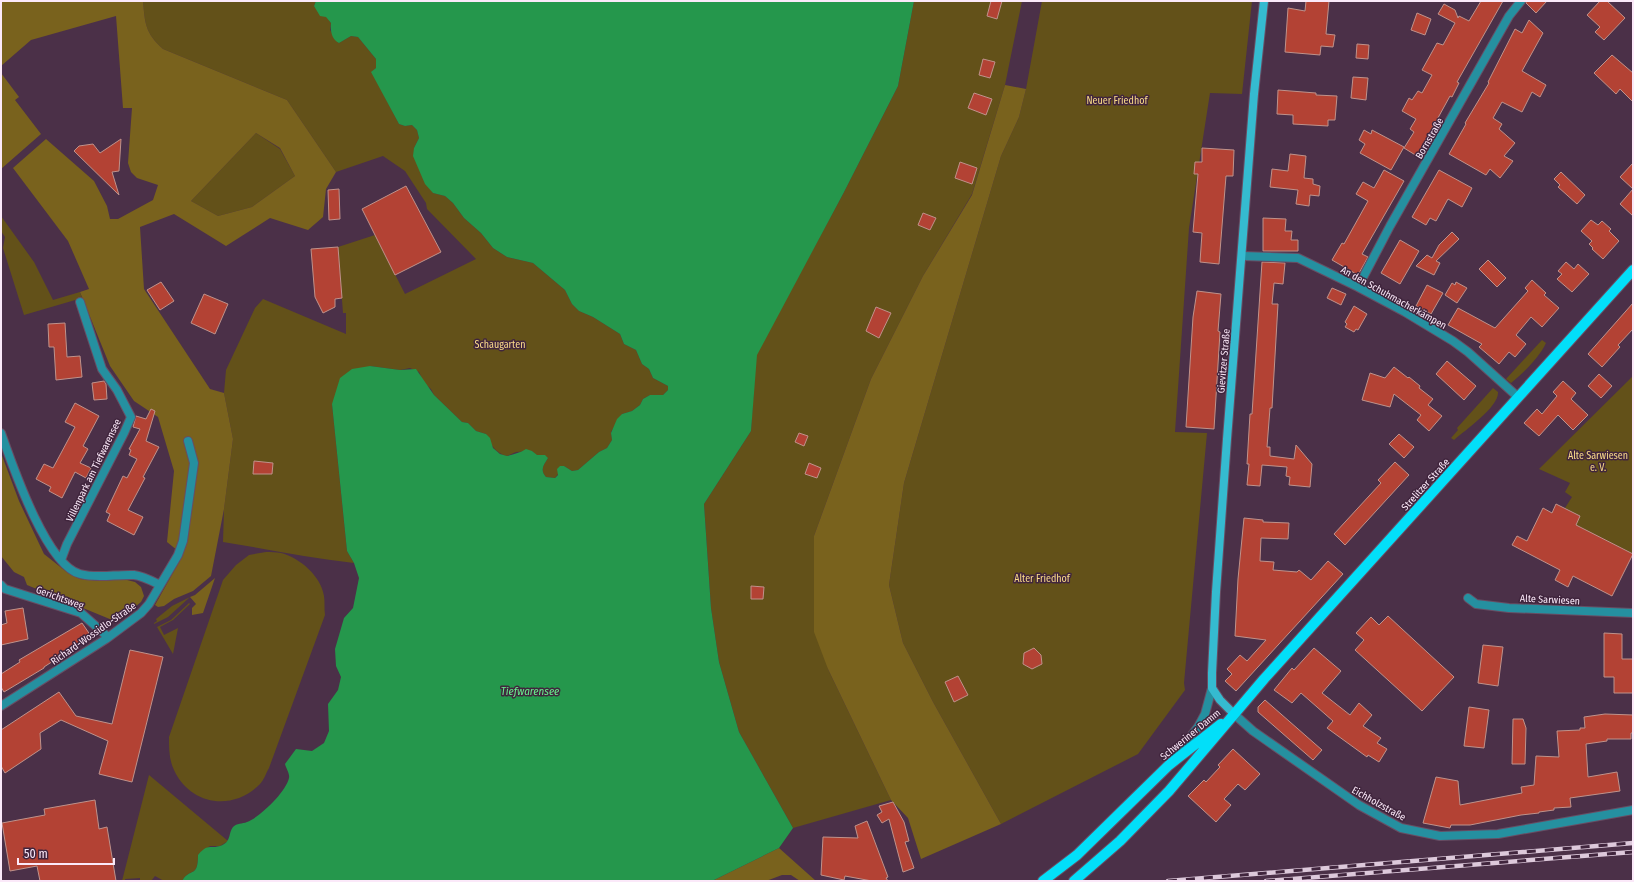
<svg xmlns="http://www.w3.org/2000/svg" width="1634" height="882" viewBox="0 0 1634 882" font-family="'Fira Sans Condensed',sans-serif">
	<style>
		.green { fill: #635119 }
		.forest { fill: #79621d; fill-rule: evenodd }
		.water { fill: #25974c }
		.building { fill: #b34234; stroke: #bf928b }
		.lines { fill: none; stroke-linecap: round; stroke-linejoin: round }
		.minor-casing { stroke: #674e64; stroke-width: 10 }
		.secondary-casing { stroke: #674e64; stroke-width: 10 }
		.primary-casing { stroke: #674e64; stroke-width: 12 }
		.minor { stroke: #2590a0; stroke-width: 8 }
		.secondary { stroke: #35bbd0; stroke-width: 8 }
		.primary { stroke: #02dff9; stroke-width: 10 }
		.rail-casing { stroke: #ddc9db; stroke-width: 4.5 }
		.rail { stroke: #40253d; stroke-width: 3; stroke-dasharray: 9; stroke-linecap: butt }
		.labels { text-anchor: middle; stroke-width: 3; stroke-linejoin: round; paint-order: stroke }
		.park-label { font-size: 10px; fill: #fbdc89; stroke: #40253d }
		.street-label { font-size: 10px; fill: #fbe9f9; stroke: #40253d }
		.water-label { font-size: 11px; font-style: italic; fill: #69ef8e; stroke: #40253d }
	</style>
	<rect width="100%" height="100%" fill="#4b3048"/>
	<path class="green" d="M143,1H316L314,6L326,16L331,23L330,30L339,43L351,36L358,37L376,59V68L372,72L399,124L405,126L412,125L417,130L419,138L414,148L433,193L445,196L453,203L464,218L481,233L493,248L507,257L533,263L565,290L572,304L579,311L593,317L620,334L624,344L636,350L642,364L649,369L653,378L668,386V390L663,395H650L643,399L640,405L632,411L622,414L611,432L612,440L607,448L599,452L578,470L572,471L564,466L555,478L546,477C540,470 543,466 548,458L536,455L532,451L516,452L507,456C495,453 491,445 486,434L476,431L468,423L462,422L434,395L431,389L424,383L419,372L410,368L400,370L370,366L332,404L347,551L354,563C310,558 267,549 223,542L224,509L233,439L224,393L226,370L255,308L263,299L346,334V313H343L338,247L375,235L405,294L476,259L427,209L426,203L405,171L383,156L336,172L287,100L163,49C145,33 145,23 143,1Z
		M914,1H1022L1005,85L972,194L923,276L871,379L814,536L828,669L891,800L793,828L739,732L719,662L711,608L704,504L751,431L756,355L843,194L898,86Z
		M1042,1H1252L1242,94L1210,93L1189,228L1175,432L1207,433L1184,683L1185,690L1138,754L1001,824L933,702L903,643L889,585L904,483L1001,156L1019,117L1026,89Z
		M256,133L280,149L295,176L252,207L218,216L191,201Z
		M1,216L34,262L53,300L80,292L82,298L24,315L3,248L5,237L1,231Z
		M1542,340L1546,343C1539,358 1523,373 1511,383L1506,379Z
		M1633,376V554L1576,525L1580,516L1565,508L1572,497L1565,492L1570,483L1539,469Z
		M1493,388L1498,392C1499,407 1465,430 1454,440L1451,438L1458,430L1457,428Z
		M266,552C271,552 276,552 281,553C300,558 321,576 324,596C325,602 324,609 325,615L269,768C266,773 264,780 260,784C233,812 190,805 174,770C169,760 169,748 169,737L223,580L236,565L249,555Z
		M190,597L168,617L154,624V623L157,621L156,619L172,606Z
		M189,603L190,604L173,620L160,627L164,635L178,628L173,654L157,627L171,620Z
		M149,775L228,841L220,846H210L198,855C198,879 190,867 182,881H164L155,876L151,881H140V878L125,879V881H122Z"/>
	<path class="forest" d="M1,1H143C145,23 145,33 163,49L287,100L336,172L326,189L323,217L308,230L270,218L226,246L174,214L140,227L144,289L210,389L224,393L233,439L224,509L211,576L193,591L174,599L164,606L158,607L155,605L183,555L167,542L174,471L158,417L134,401L110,366L80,292L89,289L68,241L13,168L46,139L94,181L107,206L110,219H118L153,200L158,185L137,178L131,172L128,163L132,108H123L116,16L31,40L1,66ZM256,133L280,148L295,176L252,207L218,216L191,201Z
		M1,73L19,97L15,100L41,134L1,169Z
		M1005,85L1026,89L1019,117L1001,156L904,483L889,585L903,643L933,702L1001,824L921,859L908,818L891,800L828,669L814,632V536L871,379L923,276L972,195Z
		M1,453L19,501L44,554L68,573L80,579L102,581L123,579L135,582L141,587L144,596L141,602L117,622L27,585L24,577L14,572L1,556Z
		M215,578L203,613L192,615V608L196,604L190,597L195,595Z
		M779,848L816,881H800L791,875H782L766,881H712Z"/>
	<path class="water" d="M316,1H914L898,86L843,194L757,355L751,431L704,504L711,608L719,662L739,732L793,828L779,848L712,881H182C190,867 198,879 198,855C208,843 209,849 220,846C232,842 228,833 233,827C237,823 242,824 247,822C260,817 286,792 289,778C290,774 286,768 285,764L296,749L312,751L324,743L329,731L328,704L338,690L341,677L336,666L335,649L344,618L353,608L359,578L354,563L347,551L332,404L340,378L352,369L370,366L400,370L416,369L434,395L462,422L468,423L476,431L486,434L490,438L493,448L500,454L507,456C514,454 520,453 526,449L532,451L537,455H545L548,458C543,466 540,470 546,477L555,478L558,475L557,469L560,466H564L572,471L578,470L599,452L607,448L612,440L611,433L617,419L622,414L632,411L640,405L643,399L650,395H663L668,390V386L653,378L649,369L642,364L636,350L624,344L620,334L593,317L579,311L572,304L565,290L533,263L507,257L493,248L481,233L464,218L453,203L445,196L433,193L425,184L413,156L414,148L419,138L417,130L412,125L405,126L399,124L371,72L376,68V59L358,37L351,36L339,43C332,40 330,31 331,23L326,17L320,16L314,6Z"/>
	<path class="building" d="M991,1H1002L997,19L987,16Z
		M1306,1H1329L1326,34L1335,35L1333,47L1321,46L1320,55L1285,52L1288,8L1305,11Z
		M1481,1H1503L1457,82L1459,83L1452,97L1450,96L1417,156L1404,148L1414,132L1410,129L1416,119L1402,111L1409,98L1412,100L1418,91L1422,93L1432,75L1422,70L1437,43L1443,45L1455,23L1438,14L1444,4L1455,10L1458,18L1459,16L1469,21Z
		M1526,1H1547L1536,13L1526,3Z
		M1600,1H1607L1625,18L1604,40L1595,32L1600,27L1587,15Z
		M1417,13L1431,19L1425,35L1411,30Z
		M1529,20L1543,33L1522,71L1546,85L1540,97L1532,92L1522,112L1502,102L1493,118L1502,124L1499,129L1515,143L1504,156L1513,161L1500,178L1490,169L1486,175L1449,154L1466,124L1465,123L1489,83L1488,82L1515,29L1522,33Z
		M1357,44L1369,45L1368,59L1356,58Z
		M1612,55L1633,73V102L1620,89L1616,94L1594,73Z
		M983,59L995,62L990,78L979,75Z
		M1353,77L1368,78L1366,100L1351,98Z
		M1278,90L1316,93V95L1337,96L1335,120H1328V126L1293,124V115L1277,114Z
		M974,93L992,99L986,115L968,108Z
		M1364,130L1371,134L1372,130L1404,147L1391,170L1360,153L1365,144L1359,140Z
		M121,139L119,171L112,172L119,195L74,151L79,146L93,144L100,153Z
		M1202,148L1234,150L1233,176H1226L1219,264L1200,262L1202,233L1193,232L1198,174H1194L1195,162H1202Z
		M1290,154L1306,156L1304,178L1313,179V184L1320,186L1319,196L1310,195L1309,206L1296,204L1298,190L1270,187L1272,169L1288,171Z
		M960,162L977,168L972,184L955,178Z
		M1633,163V189L1620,177Z
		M1384,170L1404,181L1362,254L1368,257L1358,275L1332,260L1342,243L1344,244L1368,201L1356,194L1363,182L1374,188Z
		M1439,170L1472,188L1462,207L1448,199L1436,221L1430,218L1426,225L1412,217Z
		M1561,172L1585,195L1577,204L1558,187L1560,185L1554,179Z
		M406,186L441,252L395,275L362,209Z
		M339,189L340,219L329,220L328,190Z
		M1633,189V216L1620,204Z
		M923,213L936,218L930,230L918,225Z
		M1263,218L1286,219L1285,231H1292L1291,240H1298V251H1263Z
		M1591,220L1598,225L1602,221L1611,229L1609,231L1619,241L1603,259L1592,249L1593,248L1589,244L1592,241L1581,231Z
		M1452,232L1459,239L1436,261L1440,263L1434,275L1416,266L1427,255L1432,258L1439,245Z
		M1400,240L1419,251L1400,284L1381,273Z
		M338,247L342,298L335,299V307L323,313L315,297L311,249Z
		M1488,260L1506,278L1497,287L1479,269Z
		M1262,262L1285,263L1283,284L1274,283L1272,304H1278L1272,408H1270L1267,447H1270V456L1294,459L1296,445L1312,464L1310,487L1289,485L1290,477L1286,476L1287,467L1262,465L1260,486L1247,485L1249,464H1247L1250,414H1252Z
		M1566,262L1574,269L1578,264L1589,274L1572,292L1557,279L1562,274L1558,271Z
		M1532,280L1546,293L1544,295L1559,308L1542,327L1531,317L1516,335L1526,344L1515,357L1509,352L1499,364L1479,347L1482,344L1448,325L1458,308L1495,328L1528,291L1525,288Z
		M161,282L174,301L160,310L147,290Z
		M1456,282L1467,288L1457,303L1445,295L1452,283L1455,285Z
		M1427,285L1443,293L1431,314L1416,306Z
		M1332,288L1346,294L1341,305L1327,298Z
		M1197,291L1221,294L1218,331L1220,332L1214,429L1186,427L1193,317Z
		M204,294L228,304L215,334L191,323Z
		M1633,303V329L1618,345L1620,347L1602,367L1588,354Z
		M1354,306L1367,314L1358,330L1356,329L1354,332L1345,327L1347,324L1345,322Z
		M876,307L891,313L879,338L866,331Z
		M65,323L67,357L80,356L82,377L56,380L54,347H49L48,324Z
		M1447,361L1476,386L1464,400L1436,374Z
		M1394,367L1408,378L1409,377L1420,386L1419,388L1433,399L1428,405L1442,416L1429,431L1417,420L1421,415L1394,394L1390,407L1362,400L1370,373L1385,378Z
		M1599,374L1612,386L1601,398L1588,386Z
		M104,381L106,384L107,399L94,400L92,383Z
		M1563,381L1576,393L1571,399L1588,415L1573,430L1558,415L1539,436L1524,423L1537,409L1542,414L1557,396L1553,392Z
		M75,403L99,416L83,446L88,449L80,463L91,468L86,478L75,472L62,498L49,491L51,487L36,479L44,464L53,468L75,427L65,422Z
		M151,409L155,411L146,441L159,447L143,477L145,478L128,510L143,517L134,535L107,521L110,514L106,512L123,476L127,478L137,459L129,455L131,450L129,449L140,429L133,427L136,416L146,419Z
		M799,433L808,436L804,446L795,442Z
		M1399,434L1414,447L1404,458L1389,444Z
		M254,461L273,463L272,474H253Z
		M1395,462L1409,475L1345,545L1334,534L1381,483L1378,480Z
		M809,463L821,468L817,478L805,474Z
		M1556,504L1580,516L1576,525L1633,554L1612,596L1573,576L1568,587L1555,580L1560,570L1512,545L1517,536L1527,541L1543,508L1552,513Z
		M1244,518L1263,520V522L1289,523L1288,539L1261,538L1260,561L1274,562L1273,570L1297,572L1299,570L1311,580L1328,561L1343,574L1236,691L1225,681L1232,674L1227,669L1240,655L1247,661L1266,640L1235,636L1238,579Z
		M751,586L764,587L763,599H751Z
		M23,608L28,639L1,645V625L7,623L5,611Z
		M1388,616L1454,677L1422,711L1355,650L1364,640L1356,633L1371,617L1379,625Z
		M82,623L91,636L44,667V668L4,692L1,687V674L20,662L19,660Z
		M1604,633L1622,634V659H1633V693H1614V677H1604Z
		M1483,645L1503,647L1498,686L1478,683Z
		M1034,648L1041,655L1042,664L1032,669L1023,664L1024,653Z
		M1314,648L1341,671L1322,693L1350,715L1359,703L1372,715L1363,726L1381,738L1377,743L1387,749L1379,762L1368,755L1367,757L1327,728L1333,721L1301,693L1292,703L1274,690L1292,668L1294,670Z
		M130,650L163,657L132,782L99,774L108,741L61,720L40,733L41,749L5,773L1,766V730L59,692L76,716L112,724Z
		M958,676L968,695L954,702L945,682Z
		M1265,700L1322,750L1313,760L1258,712V707Z
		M1469,707L1489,710L1484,748L1464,746Z
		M1605,714L1633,715V733H1631V739H1607V741L1586,744L1588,777L1617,772L1620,791L1570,798L1571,807L1554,808V810L1539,812V813L1521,815L1470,825H1451L1450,828L1423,823L1436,777L1458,781L1460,805L1522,793L1521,787L1534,785L1536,756L1559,757L1557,731L1580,730V728H1585L1584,717Z
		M1513,719H1523L1526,728L1525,764H1512Z
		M1233,749L1260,774L1245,790L1238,784L1224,799L1231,805L1216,822L1188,796L1204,780L1206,782L1220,767L1218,765Z
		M95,800L99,829L107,827L116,881H40L37,866L10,871L2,823L45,815L44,809Z
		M893,802L904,822L909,841L905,842L914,868L903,872L889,819L882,823L877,815L882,812L879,806Z
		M867,821L888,877L886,878L888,881H872L845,876L844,880L821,875L823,837L858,838L855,826Z"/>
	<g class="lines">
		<defs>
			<path id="minor" d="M1242,256L1298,258L1358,287L1405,312L1453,341L1468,352L1518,397
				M1358,287L1390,226L1509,16L1521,1
				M1,433C12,464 46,565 80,574C98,579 116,574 134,575C143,576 152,581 160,585
				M61,560L67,544L124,433L131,417L117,390L102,369L80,302
				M1,585L5,589L81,613L108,637
				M1468,598L1476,604L1509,608L1633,613
				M1,706L106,639L141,613L149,604L178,555L183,541L194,463L188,441
				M1234,714L1253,731L1359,805L1401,828L1440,836L1498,834L1633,810
				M1175,757L1198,727L1205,714L1212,688"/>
			<path id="secondary" d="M1234,714L1220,700L1212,688V673L1216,592L1227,439L1254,94L1264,1"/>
			<path id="primary" d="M1043,881L1077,855L1169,765L1221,724
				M1074,881L1120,841L1169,791L1264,679L1633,270"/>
		</defs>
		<use href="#minor" class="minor-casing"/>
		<use href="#secondary" class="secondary-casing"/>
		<use href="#primary" class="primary-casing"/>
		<use href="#minor" class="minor"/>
		<use href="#secondary" class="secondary"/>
		<use href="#primary" class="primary"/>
		<defs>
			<path id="rail" d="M1168,881L1633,843
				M1266,881L1633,852"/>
		</defs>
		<use href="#rail" class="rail-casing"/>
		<use href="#rail" class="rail"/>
	</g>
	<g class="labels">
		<g class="park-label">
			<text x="1117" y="104">Neuer Friedhof</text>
			<text x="500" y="348">Schaugarten</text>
			<text x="1598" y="459">Alte Sarwiesen<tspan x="1598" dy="12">e. V.</tspan></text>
			<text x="1042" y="582">Alter Friedhof</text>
		</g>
		<g class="street-label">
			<text transform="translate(1429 138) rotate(-60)" y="4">Bornstraße</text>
			<text transform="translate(1394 297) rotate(29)" y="4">An den Schuhmacherkämpen</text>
			<text transform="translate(1223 361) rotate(-85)" y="4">Gievitzer Straße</text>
			<text transform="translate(93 470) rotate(-64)" y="4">Villenpark am Tiefwarensee</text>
			<text transform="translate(1425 484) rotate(-48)" y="4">Strelitzer Straße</text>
			<text transform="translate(60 597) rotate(20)" y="4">Gerichtsweg</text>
			<text transform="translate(1550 599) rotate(3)" y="4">Alte Sarwiesen</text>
			<text transform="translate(93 633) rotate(-35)" y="4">Richard-Wossidlo-Straße</text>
			<text transform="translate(1190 734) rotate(-39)" y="4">Schweriner Damm</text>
			<text transform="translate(1379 803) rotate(29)" y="4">Eichholzstraße</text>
		</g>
		<g class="water-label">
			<text x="530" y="695">Tiefwarensee</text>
		</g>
	</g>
	<rect width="1634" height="882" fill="none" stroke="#fbe9f9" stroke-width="4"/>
	<path d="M18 858v6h96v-6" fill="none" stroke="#fbe9f9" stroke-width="2"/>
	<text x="24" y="858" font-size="12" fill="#fbe9f9" stroke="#40253d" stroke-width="3" paint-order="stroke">50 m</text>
</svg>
